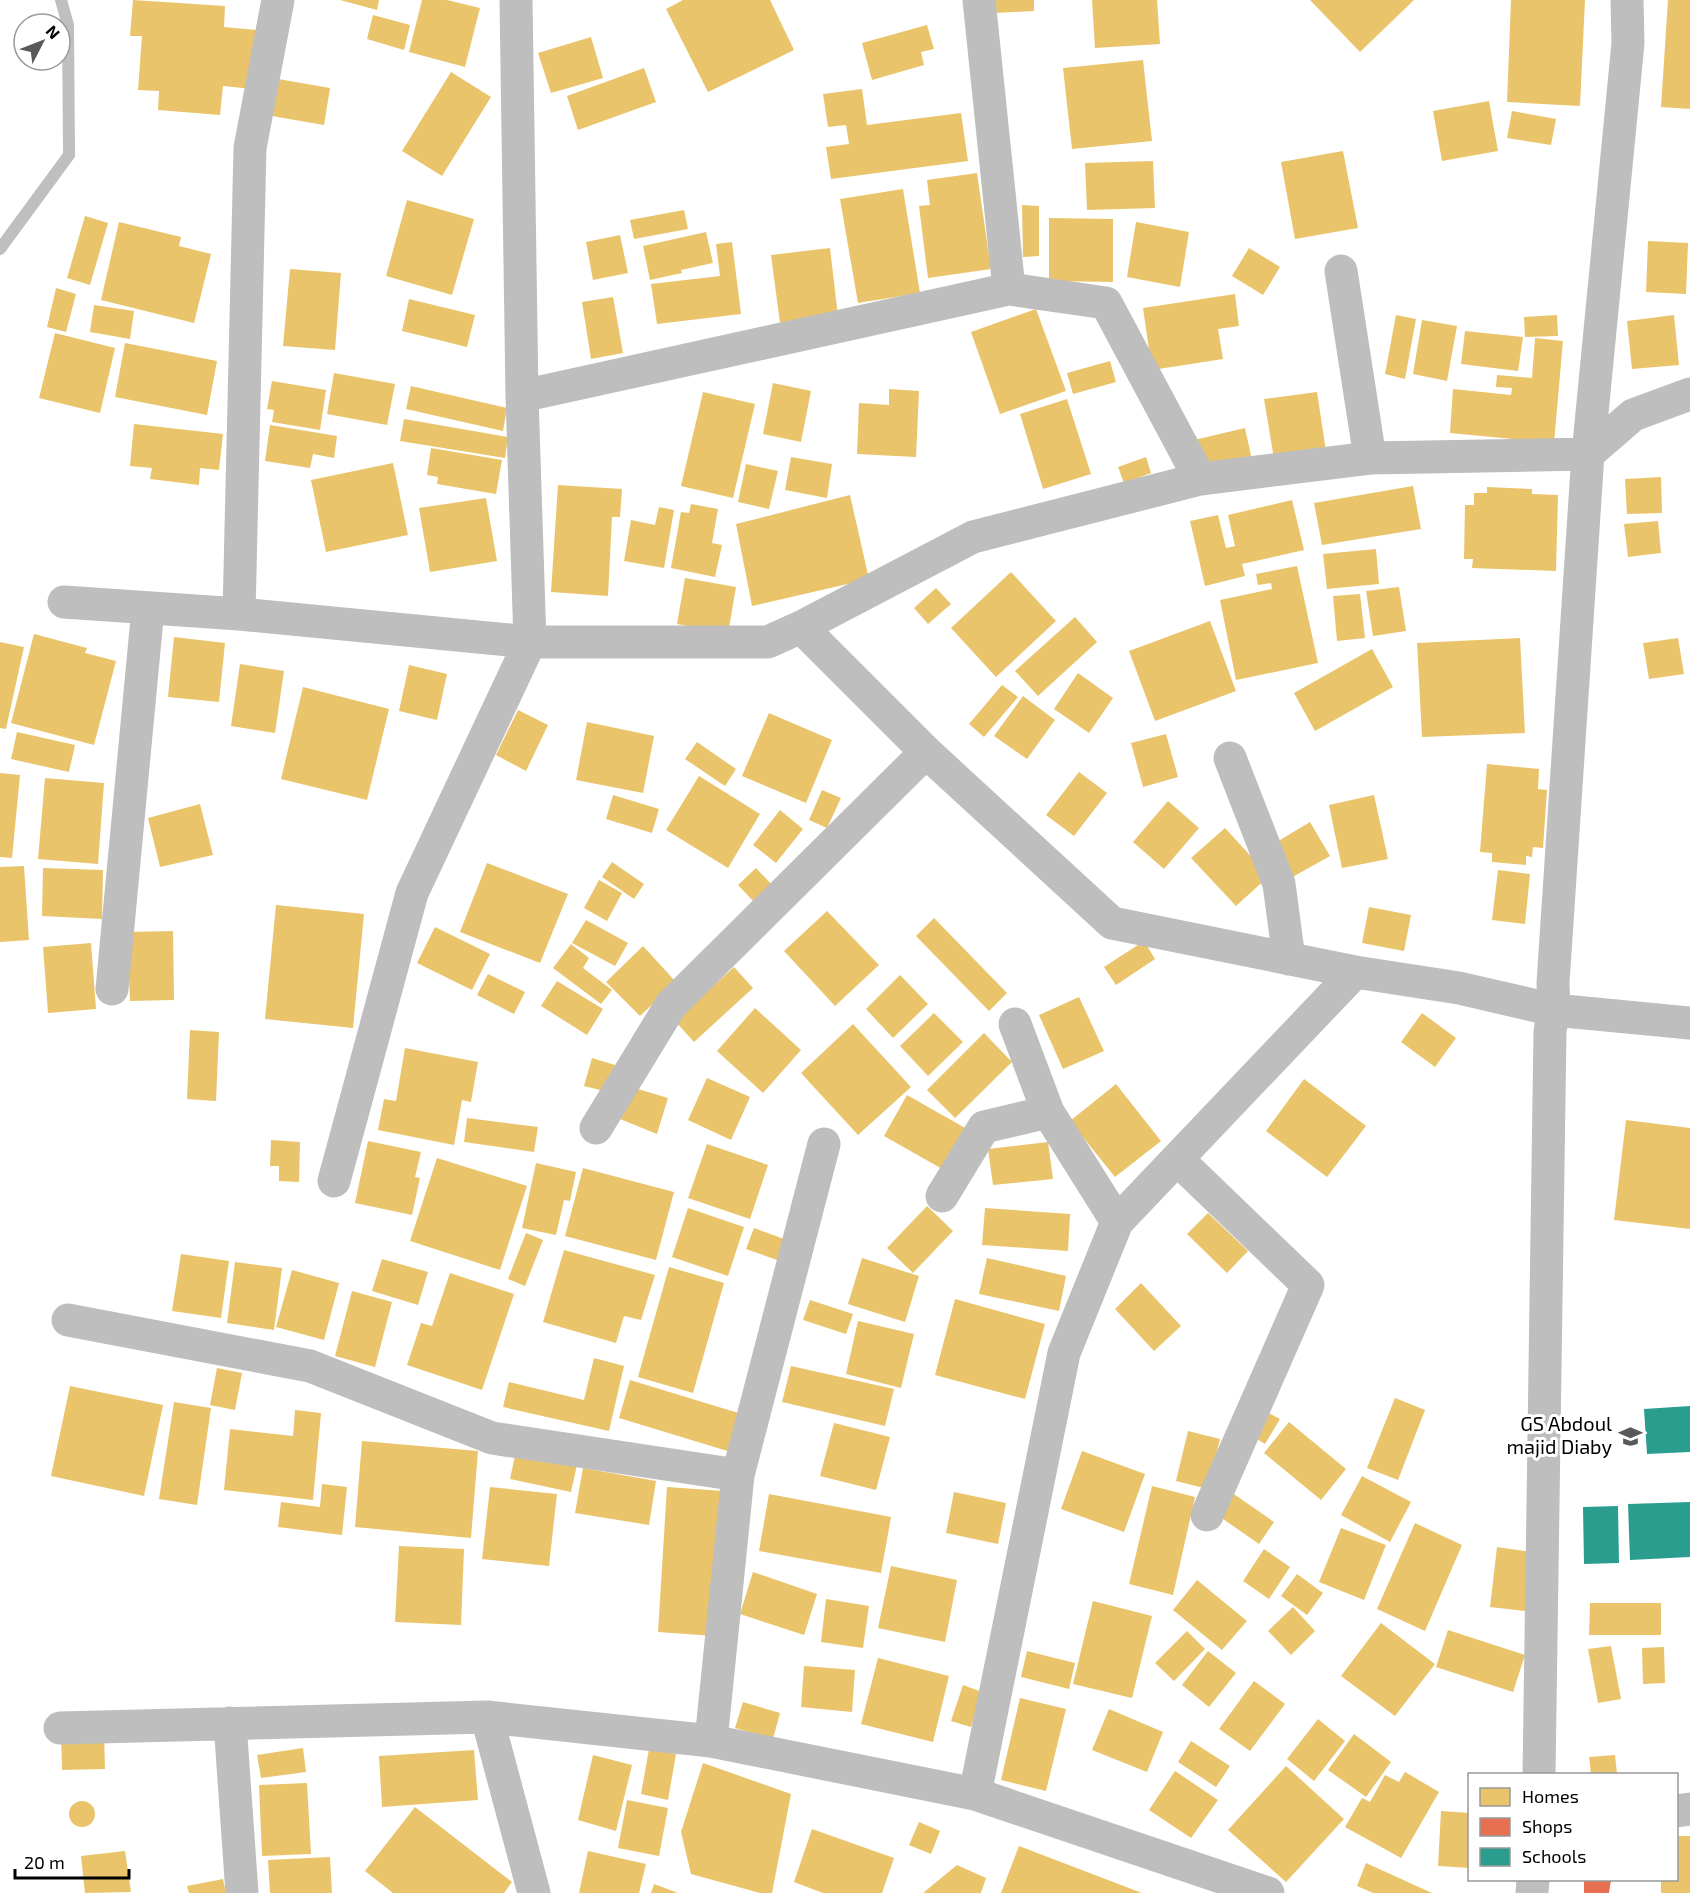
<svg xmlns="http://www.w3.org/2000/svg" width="1690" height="1893" viewBox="0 0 1690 1893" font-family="'Exo 2',sans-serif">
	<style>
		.homes { fill: #e9c46a }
		.shops { fill: #e76f51 }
		.schools { fill: #2a9d8f }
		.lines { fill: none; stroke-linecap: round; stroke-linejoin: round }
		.stream { stroke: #bfbfbf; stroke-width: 12 }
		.minor { stroke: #bebebe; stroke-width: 33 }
		.labels { text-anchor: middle; stroke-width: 6; stroke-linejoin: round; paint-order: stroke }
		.poi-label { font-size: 20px; fill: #000; stroke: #fff; text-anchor: end }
	</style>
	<rect width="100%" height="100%" fill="#fff"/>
	<path class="homes" d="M133,0L225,6L224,27L257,30L253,89L223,86L220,115L158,110L159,91L138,90L142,36H130Z
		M340,0H379L377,10Z
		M422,0H447L480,8L465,67L409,52Z
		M683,0H770L794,50L708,92L666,9Z
		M995,0H1034V11L996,13Z
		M1092,0H1157L1160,44L1095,48Z
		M1310,0H1414L1360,52Z
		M1511,0H1585L1580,106L1507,102Z
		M1668,0H1690V109L1661,107Z
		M373,15L410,25L404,50L367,39Z
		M927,25L934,49L921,52L924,65L872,80L862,43Z
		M591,37L603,78L551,93L538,53Z
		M1143,60L1152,141L1072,149L1063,68Z
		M644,68L656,102L578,130L567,96Z
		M451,72L491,97L442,176L402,151Z
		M278,79L330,88L324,125L272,116Z
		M862,89L867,125L961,113L968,161L831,179L826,147L849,144L846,125L828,127L823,94Z
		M1489,101L1498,151L1442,161L1433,111Z
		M1512,111L1556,119L1551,145L1507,138Z
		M1343,151L1358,228L1295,239L1281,162Z
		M1153,161L1155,208L1087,210L1085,163Z
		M977,173L991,269L928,278L919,206L930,205L927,180Z
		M903,189L920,293L858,303L840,199Z
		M407,200L474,219L452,295L386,276Z
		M1022,205L1039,206V256L1023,257Z
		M684,210L688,229L634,239L630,220Z
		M85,216L108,223L90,285L67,278Z
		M1049,218L1113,219V282L1049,281Z
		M119,222L181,237L179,246L211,254L194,323L101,300Z
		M1136,222L1189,232L1180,287L1127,277Z
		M706,232L713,263L681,270L682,273L650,280L643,246Z
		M620,235L628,273L593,280L586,242Z
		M1648,241L1688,243L1686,294L1646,292Z
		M732,242L741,314L657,324L651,284L720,276L716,244Z
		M830,248L838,316L780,323L771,255Z
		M1249,248L1280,267L1263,295L1232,276Z
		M290,269L341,273L335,350L283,346Z
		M56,288L76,294L66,332L47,327Z
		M1235,294L1239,326L1218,329L1223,359L1152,370L1143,308Z
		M613,297L623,353L591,359L582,302Z
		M409,299L475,315L467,347L402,331Z
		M94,305L134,311L130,339L90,332Z
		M1036,309L1066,391L1000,414L971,332Z
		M1396,315L1416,319L1405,379L1385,374Z
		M1557,315L1558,336L1525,337L1524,317Z
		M1674,315L1679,365L1632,369L1627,321Z
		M1422,320L1457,326L1447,381L1413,374Z
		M1465,331L1523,337L1518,371L1461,364Z
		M55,333L115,348L100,413L39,398Z
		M1535,338L1563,341L1554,443L1450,433L1453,389L1511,395L1512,388L1496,387L1497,375L1532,378Z
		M125,343L217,361L207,415L115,397Z
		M1110,361L1116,382L1073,394L1067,373Z
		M334,373L395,384L387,425L327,414Z
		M272,381L326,390L320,430L272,422L274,410L267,409Z
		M773,383L811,391L801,442L763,434Z
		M411,386L507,408L503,431L406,409Z
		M889,389L919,391L916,457L857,454L859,403L889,405Z
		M703,392L755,404L733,498L681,486Z
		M1317,392L1326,451L1274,459L1264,399Z
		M1067,399L1091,474L1043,489L1020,414Z
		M404,419L508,437L505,458L400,441Z
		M134,424L223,434L219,470L200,468L199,485L150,479L152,468L130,466Z
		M270,425L337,436L334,458L313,454L310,468L265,461Z
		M1245,428L1252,460L1202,472L1194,440Z
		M431,448L502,460L496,494L437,484L438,477L427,475Z
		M791,457L832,464L827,498L785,490Z
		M1146,457L1151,473L1124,483L1118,467Z
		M393,463L408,535L326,552L311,480Z
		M746,464L778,471L769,509L738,502Z
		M1661,477L1662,513L1627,514L1625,479Z
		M558,485L622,489L620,517H612L608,596L551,592Z
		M1413,486L1421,529L1322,545L1314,503Z
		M1487,487L1532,489V494L1558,495L1556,571L1472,568L1473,559H1464L1465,505H1474V493H1487Z
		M850,495L869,579L752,606L736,524Z
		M486,498L497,561L430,572L419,508Z
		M1292,500L1304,550L1242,564L1245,576L1205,586L1190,521L1218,515L1226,548L1235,546L1228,515Z
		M691,504L718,509L712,543L722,545L715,577L671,568L681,512L689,513Z
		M659,507L674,510L664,568L624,561L631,520L655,525Z
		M1658,521L1661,553L1628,557L1624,524Z
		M1376,549L1379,584L1327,589L1323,554Z
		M1297,566L1318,663L1236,680L1220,600L1272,589L1271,583L1258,585L1256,574Z
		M1011,572L1056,621L996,677L951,628Z
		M685,578L736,587L728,634L677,624Z
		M1399,587L1406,631L1373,636L1366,591Z
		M936,588L951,604L928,624L914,608Z
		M1360,594L1365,638L1337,641L1333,596Z
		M1075,617L1097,642L1038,696L1015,671Z
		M1210,621L1236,691L1155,721L1129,651Z
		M34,634L87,648L85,653L116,661L94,745L11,723Z
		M174,637L225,643L219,702L168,697Z
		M1520,638L1525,733L1422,737L1417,643Z
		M1678,638L1684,674L1649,679L1643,643Z
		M0,642L24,647L6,729L0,728Z
		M1372,649L1393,687L1315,731L1294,693Z
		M240,664L284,671L275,733L231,726Z
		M409,665L447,674L437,720L399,711Z
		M1078,673L1113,698L1089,733L1054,709Z
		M1002,685L1018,697L984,737L969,724Z
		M303,687L389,709L367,800L281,779Z
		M1023,696L1055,720L1027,759L994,736Z
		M518,710L548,725L526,771L496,755Z
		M769,713L832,740L806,803L742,776Z
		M587,722L654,736L643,793L576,780Z
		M17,732L75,745L69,772L11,759Z
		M1166,734L1178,777L1143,787L1131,743Z
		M697,742L736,769L725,786L685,759Z
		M1487,764L1539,769L1538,789L1547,790L1543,848L1533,847L1532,857L1526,856V865L1492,862V853L1480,852Z
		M1079,772L1107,793L1074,836L1046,815Z
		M0,773L20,775L12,858L0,857Z
		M699,776L760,814L728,868L666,830Z
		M45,778L104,783L98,864L38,859Z
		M822,790L841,798L827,828L809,820Z
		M613,795L659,809L652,833L606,819Z
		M1374,795L1388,859L1342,868L1329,805Z
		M1168,801L1199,828L1164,869L1133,842Z
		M200,804L213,855L160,867L148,818Z
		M780,810L803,829L776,863L753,845Z
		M1310,822L1330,856L1289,879L1270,846Z
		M1225,828L1269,876L1236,906L1191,858Z
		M612,862L644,884L634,899L602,877Z
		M487,863L568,894L540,963L460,932Z
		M24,866L29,940L0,942V867Z
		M43,868L103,870L102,919L42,916Z
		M756,868L773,886L755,903L738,885Z
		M1498,870L1530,874L1525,924L1492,920Z
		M599,880L622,893L607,921L584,908Z
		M276,905L364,914L353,1028L265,1019Z
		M1369,907L1411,915L1404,951L1362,943Z
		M827,911L879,965L835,1006L784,951Z
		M934,918L1007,993L989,1011L916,936Z
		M586,920L628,943L615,966L572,943Z
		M435,927L490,954L472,990L417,963Z
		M173,931L174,1000L130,1001L127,932Z
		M1144,941L1155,959L1116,985L1104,967Z
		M91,943L96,1009L48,1013L43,947Z
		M571,944L589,958L583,968L612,990L601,1004L553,968Z
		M643,946L676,982L640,1016L606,982Z
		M734,967L753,988L694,1042L675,1021Z
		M488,974L525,992L514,1014L477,995Z
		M900,975L928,1004L893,1038L866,1009Z
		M557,981L603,1009L587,1035L541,1006Z
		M1079,997L1104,1051L1063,1069L1039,1015Z
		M755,1008L801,1050L763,1093L717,1051Z
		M934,1013L963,1042L928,1076L900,1046Z
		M1422,1013L1456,1038L1435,1067L1401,1042Z
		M853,1024L911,1087L858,1135L801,1073Z
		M190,1030L219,1032L216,1101L187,1099Z
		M984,1033L1012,1062L955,1118L927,1090Z
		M405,1048L478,1062L471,1102L462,1100L454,1145L378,1130L384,1099L396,1101Z
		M592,1058L615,1065L608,1092L584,1086Z
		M707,1078L750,1097L731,1140L688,1120Z
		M1304,1079L1366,1126L1327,1177L1266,1131Z
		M1116,1084L1161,1141L1115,1177L1070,1121Z
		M638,1089L668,1098L657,1134L620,1119Z
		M907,1095L967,1129L944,1170L884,1136Z
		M467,1118L538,1127L534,1152L464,1142Z
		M1626,1120L1690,1128V1229L1614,1220Z
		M271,1140L300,1142L299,1182L279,1181V1166H270Z
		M368,1141L421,1152L415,1177L420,1178L412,1215L355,1203Z
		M1048,1142L1053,1179L993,1185L988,1149Z
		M707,1144L768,1165L750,1219L688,1198Z
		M437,1158L527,1186L500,1270L410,1241Z
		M536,1163L576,1172L570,1201L564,1200L556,1235L522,1228Z
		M583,1168L674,1192L656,1260L565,1236Z
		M927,1206L953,1231L913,1273L887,1248Z
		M688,1208L744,1227L728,1276L672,1257Z
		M985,1208L1070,1214L1068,1251L982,1245Z
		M1208,1213L1248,1251L1227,1273L1187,1234Z
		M754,1228L787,1240L780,1261L746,1249Z
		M526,1233L543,1240L525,1286L508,1279Z
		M564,1250L655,1275L641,1320L624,1316L616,1343L543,1322Z
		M181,1254L229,1261L221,1318L172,1311Z
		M862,1258L919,1276L905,1322L848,1304Z
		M987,1258L1066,1276L1059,1311L979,1294Z
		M382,1259L428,1272L418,1305L372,1291Z
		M235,1262L282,1268L274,1330L227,1323Z
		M669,1267L724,1283L693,1393L638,1377Z
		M292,1270L339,1283L324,1340L276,1327Z
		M450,1273L514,1294L482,1390L407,1365L421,1323L432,1326Z
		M1141,1283L1181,1326L1154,1351L1115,1309Z
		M352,1291L392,1302L375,1367L335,1356Z
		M955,1299L1045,1324L1025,1399L935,1375Z
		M810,1300L853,1314L846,1334L803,1320Z
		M858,1321L914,1334L901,1388L846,1374Z
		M594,1358L624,1366L609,1431L503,1407L509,1382L584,1400Z
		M791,1366L894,1389L885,1426L782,1402Z
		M217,1368L242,1373L235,1410L210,1405Z
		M630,1380L745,1415L734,1453L619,1418Z
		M70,1386L163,1405L144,1496L51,1476Z
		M1395,1398L1425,1410L1398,1480L1367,1468Z
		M174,1402L211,1408L197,1505L159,1499Z
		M295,1410L321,1413L313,1500L224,1490L230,1429L293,1436Z
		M1263,1410L1280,1419L1265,1444L1249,1434Z
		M1289,1422L1346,1469L1321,1500L1264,1453Z
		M834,1423L890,1437L876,1490L820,1476Z
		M1188,1431L1220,1439L1208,1489L1176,1481Z
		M362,1441L478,1451L471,1538L355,1527Z
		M516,1451L577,1465L571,1492L510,1479Z
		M1082,1451L1145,1474L1124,1532L1061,1509Z
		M583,1468L656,1481L649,1525L575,1513Z
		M1362,1476L1411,1502L1390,1542L1341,1515Z
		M322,1484L347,1487L342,1535L278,1527L281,1502L320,1507Z
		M1152,1486L1195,1497L1173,1595L1129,1584Z
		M490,1487L557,1494L549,1566L482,1559Z
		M667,1487L723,1491L714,1636L658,1632Z
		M1228,1490L1274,1522L1259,1544L1213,1512Z
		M954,1492L1006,1503L998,1544L946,1533Z
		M769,1494L891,1517L881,1573L759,1551Z
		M1415,1523L1462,1545L1425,1631L1377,1609Z
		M1341,1528L1386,1545L1364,1600L1319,1582Z
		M399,1546L464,1549L461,1625L395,1622Z
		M1497,1547L1532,1552L1525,1611L1490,1607Z
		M1264,1549L1290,1567L1269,1599L1243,1581Z
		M891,1566L957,1580L945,1642L878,1628Z
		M753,1572L817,1594L804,1635L740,1614Z
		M1297,1574L1323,1593L1307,1615L1281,1596Z
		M1197,1580L1247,1621L1222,1650L1173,1610Z
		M826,1599L869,1606L863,1648L821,1642Z
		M1093,1601L1152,1616L1132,1698L1073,1684Z
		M1590,1603H1661V1635H1589Z
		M1293,1607L1315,1631L1291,1655L1268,1631Z
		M1381,1623L1435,1664L1395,1716L1341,1676Z
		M1448,1630L1525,1655L1513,1692L1436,1667Z
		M1187,1631L1205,1649L1174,1681L1155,1663Z
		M1611,1646L1621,1699L1598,1703L1588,1649Z
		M1664,1647L1665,1683L1643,1684L1642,1648Z
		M1027,1651L1075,1663L1069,1689L1021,1677Z
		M1208,1651L1236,1673L1209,1707L1182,1685Z
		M878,1658L949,1676L933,1742L861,1724Z
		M804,1666L855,1670L852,1712L801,1707Z
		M1254,1681L1285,1704L1250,1751L1219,1729Z
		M963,1685L982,1692L971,1727L951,1721Z
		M1020,1698L1066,1709L1046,1791L1001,1780Z
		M743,1702L780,1713L773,1739L735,1728Z
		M1109,1709L1163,1732L1147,1772L1092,1750Z
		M1318,1719L1345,1741L1314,1781L1287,1759Z
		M104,1732L105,1769L62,1770L61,1733Z
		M1354,1734L1391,1762L1366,1797L1328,1770Z
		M1191,1741L1230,1766L1216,1787L1178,1762Z
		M303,1748L306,1772L261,1778L257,1755Z
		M649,1749L676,1754L668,1800L641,1794Z
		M474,1750L478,1800L382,1807L379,1756Z
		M593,1755L632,1765L616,1831L578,1820Z
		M1615,1755L1617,1774H1591L1589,1757Z
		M703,1763L791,1794L772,1893H760L691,1874L681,1832Z
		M1286,1766L1344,1819L1286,1882L1228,1830Z
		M1175,1771L1218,1800L1191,1838L1149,1810Z
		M1405,1772L1439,1792L1401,1858L1345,1827L1362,1798L1370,1802L1385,1775L1399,1782Z
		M307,1783L311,1854L262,1856L259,1785Z
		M627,1800L668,1808L659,1856L618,1848Z
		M69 1814a13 13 0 1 1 26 0a13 13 0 1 1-26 0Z
		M415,1807L512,1882L504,1893H393L365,1871Z
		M1441,1811L1470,1813V1868L1438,1866Z
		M919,1822L940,1831L931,1854L909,1845Z
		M812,1829L894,1858L882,1893H823L794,1882Z
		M1676,1836H1690V1893H1661V1880H1676Z
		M1019,1846L1142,1893H1001Z
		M125,1851L131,1892L85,1893L81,1856Z
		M588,1851L646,1864L639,1893H579Z
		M330,1857L332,1893H270L268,1860Z
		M1366,1863L1432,1893H1373L1357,1886Z
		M957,1865L986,1878L981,1893H923Z
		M223,1879L226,1893H189L187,1886Z
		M654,1884L678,1893H651Z"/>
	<path class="shops" d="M1584,1880H1611L1609,1893H1584Z"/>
	<path class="schools" d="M1690,1406V1452L1647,1454L1644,1409Z
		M1690,1502V1557L1630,1560L1628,1504Z
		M1618,1506L1619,1563L1584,1564L1583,1507Z"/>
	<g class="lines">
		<path class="stream" d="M0,249L69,155L68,25L61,0"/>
		<path class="minor" d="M979,0L1009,289
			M1341,271L1370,458
			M522,396L1009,289L1106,303L1200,479
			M64,602L239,614L530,642H768L801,627L973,537L1200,479L1370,458L1588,454L1633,415L1690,394
			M239,614L250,148L278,0
			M801,627L926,752L1112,923L1355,972
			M1230,758L1279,884L1289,959
			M112,989L148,608
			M1015,1024L1048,1112L1117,1222
			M596,1128L671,1005L926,752
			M1177,1159L1308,1285L1207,1515
			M334,1181L412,893L530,642L522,396L516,0
			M942,1196L984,1127L1048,1112
			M68,1320L310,1366L492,1438L738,1475L711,1741
			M738,1475L824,1144
			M487,1717L534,1893
			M230,1723L242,1893
			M60,1728L487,1717L711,1741L975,1794L1268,1893
			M1539,1774L1550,1031L1554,1010L1553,983L1588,454L1628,43L1627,0
			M975,1794L1064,1353L1117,1222L1355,972L1459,988L1554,1010L1690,1023
			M1676,1811L1690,1809
			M1532,1893L1533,1880"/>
	</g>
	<defs>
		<symbol id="school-bare" viewBox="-9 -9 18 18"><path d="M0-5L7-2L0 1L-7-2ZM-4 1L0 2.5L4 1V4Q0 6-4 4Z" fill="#595959" stroke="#fff" stroke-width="2.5" paint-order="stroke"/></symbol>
	</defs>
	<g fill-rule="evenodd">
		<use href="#school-bare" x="1614" y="1420" width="33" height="33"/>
	</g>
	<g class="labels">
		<g class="poi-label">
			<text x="1612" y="1431">GS Abdoul<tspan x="1612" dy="23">majid Diaby</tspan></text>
		</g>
	</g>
	<rect x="1468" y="1773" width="210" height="108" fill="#ffffff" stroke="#999999" stroke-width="1.5"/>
	<rect x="1480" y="1788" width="30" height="18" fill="#e9c46a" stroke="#999999" stroke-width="1.5"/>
	<text x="1522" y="1803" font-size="18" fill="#000000">Homes</text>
	<rect x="1480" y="1818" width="30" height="18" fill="#e76f51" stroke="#999999" stroke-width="1.5"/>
	<text x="1522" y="1833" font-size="18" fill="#000000">Shops</text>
	<rect x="1480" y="1848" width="30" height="18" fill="#2a9d8f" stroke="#999999" stroke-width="1.5"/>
	<text x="1522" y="1863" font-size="18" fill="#000000">Schools</text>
	<g transform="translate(42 42) rotate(48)"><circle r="28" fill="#ffffff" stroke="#999999" stroke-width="1.5"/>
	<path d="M0-4.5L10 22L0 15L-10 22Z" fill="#595959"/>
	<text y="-9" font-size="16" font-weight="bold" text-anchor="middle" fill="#000000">N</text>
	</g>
	<path d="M15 1869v9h114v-9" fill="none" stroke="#000000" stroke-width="3"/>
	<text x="24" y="1869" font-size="18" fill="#000000" stroke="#ffffff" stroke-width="4.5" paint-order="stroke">20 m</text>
</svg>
